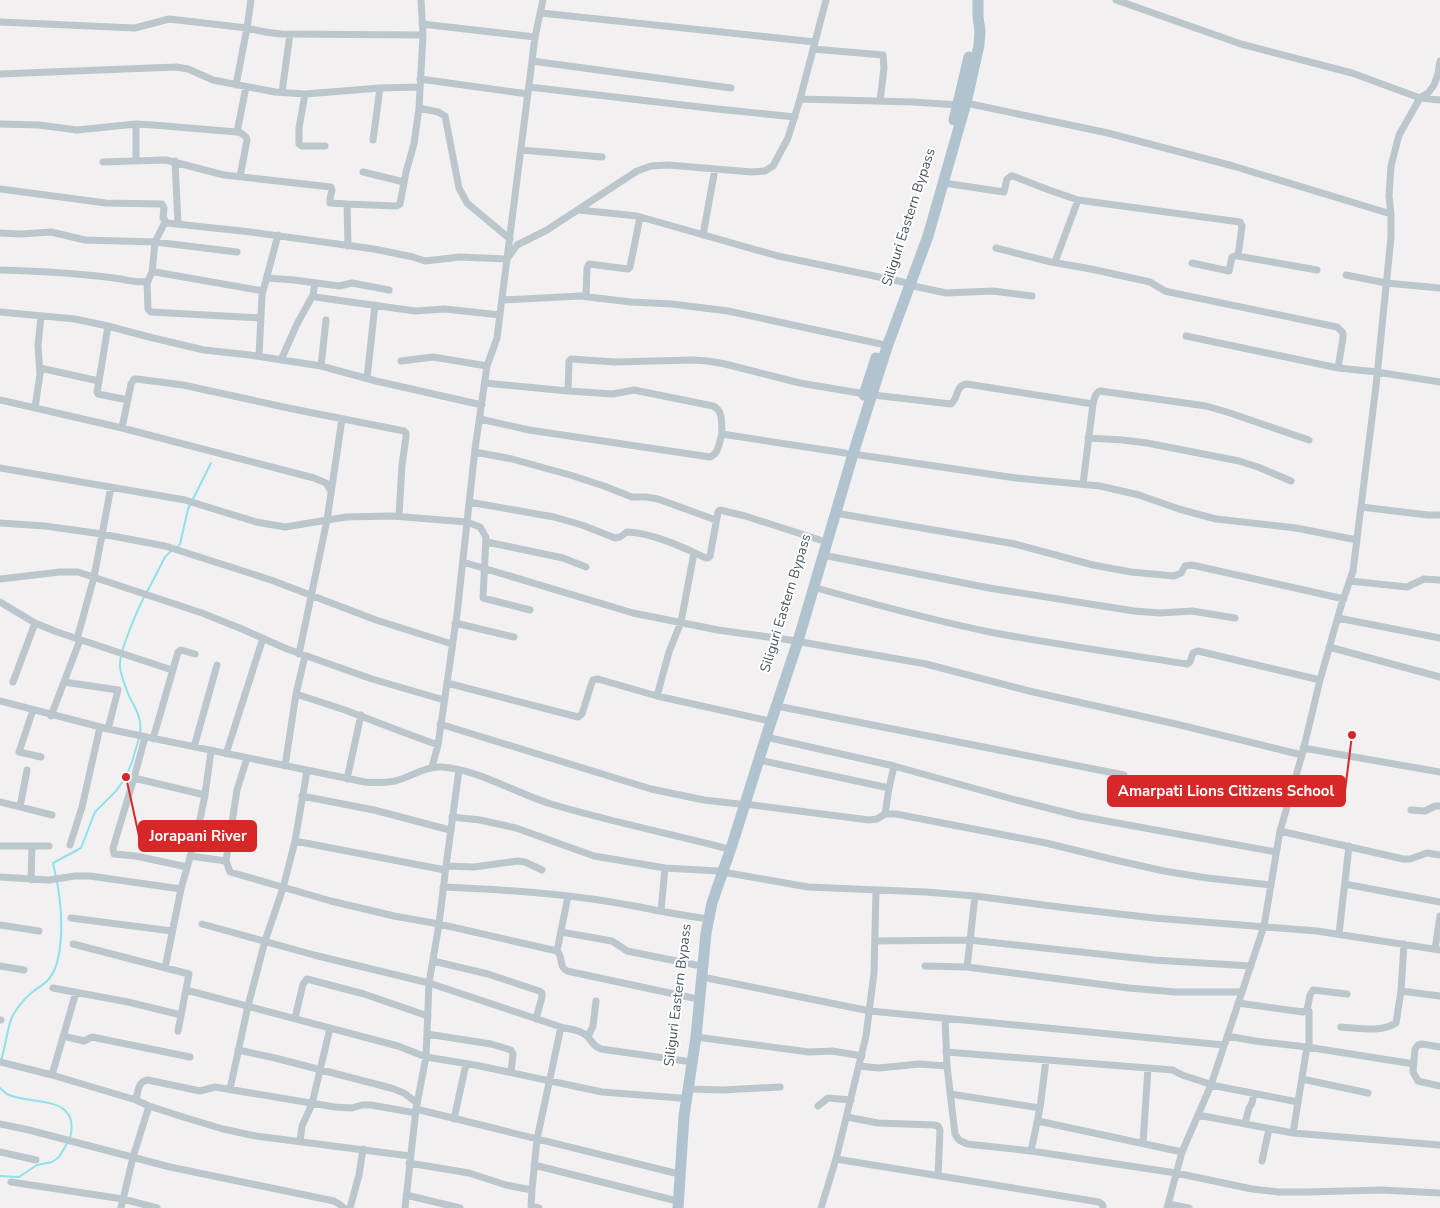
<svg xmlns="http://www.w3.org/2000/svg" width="1440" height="1208" viewBox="0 0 1440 1208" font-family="'Nunito Sans',sans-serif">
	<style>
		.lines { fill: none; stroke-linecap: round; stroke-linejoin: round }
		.stream { stroke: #8ee1eb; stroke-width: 2 }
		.street { stroke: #bcc6cd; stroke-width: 7 }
		.primary { stroke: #b1c3ce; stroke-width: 11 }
		.labels { text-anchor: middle; stroke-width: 4; stroke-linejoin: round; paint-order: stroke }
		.street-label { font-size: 14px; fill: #48565e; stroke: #fff }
		.leader { fill: none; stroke: #d62828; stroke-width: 2 }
		.callout-dot { fill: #d62828; stroke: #fff; stroke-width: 2 }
		.callout { fill: #d62828; stroke: #d62828; stroke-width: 2 }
		.callout-label { font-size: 15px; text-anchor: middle; font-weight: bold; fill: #fff }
	</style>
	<rect width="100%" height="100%" fill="#f3f0f1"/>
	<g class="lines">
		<path class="stream" d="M177,548L180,544L188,509L211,463
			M147,592L165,557L172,550
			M140,733C142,720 137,711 131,700C127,692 121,675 120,667C118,654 138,609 144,597
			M56,877L53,863L81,848L95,812L116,791L126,777L132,762L139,738
			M1,1060C6,1047 7,1026 13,1015C18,1007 23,1000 30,994C36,989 43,985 48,980C66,960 62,907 57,882
			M0,1088C3,1091 6,1094 9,1095C34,1105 81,1095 70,1138
			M0,1176L19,1177L37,1165L52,1162L59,1157L68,1142"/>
		<path class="street" d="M421,0L423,35L419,108L438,112L445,116L459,188L467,203L510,239
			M1116,0L1241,44L1352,73L1420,98L1440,100
			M541,13L815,42
			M0,22L135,28L169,19L247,28L265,32L281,34L423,35
			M422,24L535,37
			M813,49L883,55L884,68L880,101
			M532,61L731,88
			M0,74L176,67L188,69L213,80L275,92L305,94L380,88L420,87
			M420,79L528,94
			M236,85L247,28L251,0
			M529,87L717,109L795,117
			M282,92L290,34
			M305,94L299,128V144L302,146H325
			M800,99L913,102L958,105
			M966,103L1108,133L1233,166L1391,214
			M0,124L39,125L77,130L136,124L153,125L237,132L241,133L246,137L247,140L240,177
			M237,132L246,87
			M373,140L380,88
			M521,150L602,157
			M136,160V124
			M175,161L178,224
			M103,162L166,160L224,175L331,187L332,190L330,199V203L347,204L348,246
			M363,172L404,182
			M944,183L1004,192L1007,179L1011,176H1013L1049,190L1078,200L1240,222L1242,226L1238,256L1317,270
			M0,189L106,203L162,204L164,208L163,218L167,223L251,232L374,249L413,257L425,261L460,257L507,259L517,245L547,230L637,171L651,166L668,165L752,172L765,171L773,166L788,138L800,99L826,0
			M347,204L396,206L400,204L406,172L414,144L419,108
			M579,210L637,216L778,256L903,282
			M0,233L21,234L51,232L85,240L155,242L237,252
			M703,235L715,169
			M996,248L1051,262L1091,269L1150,282L1165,291L1169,292L1337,327L1343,333V338L1338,368L1377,372L1440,382
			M1055,262L1078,200
			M1192,263L1229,271L1232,257L1235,256H1238
			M0,270C38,271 76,273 114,278C124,279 139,284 148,281L151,274L155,272L263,291
			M152,273L155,242L165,222
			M1346,275L1386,283L1440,288
			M267,278L294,280L339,286L352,283L389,290
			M147,282L148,309L151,312L261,318
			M315,283L313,295L315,297L415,311L445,309L500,315
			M909,285L946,293L993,291L1032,296
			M586,297L587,268L589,264L628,269L630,267L640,217
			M502,300L580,296L631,302L672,304L728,311L881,344
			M0,312L75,319L108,326L149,337L204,350L250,355L321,366L376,381L482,405
			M1186,336L1338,368
			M259,356L262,295L278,235
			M281,360L297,324L313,295
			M401,361L433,357L487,366
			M321,366L326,320
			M40,368L99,381L108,326
			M367,378L375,305
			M99,381L97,392L98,394L128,400
			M485,383L568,391L569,361L571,359L615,362L693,360L708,361L725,364L800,383L865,394
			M568,391L613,394L634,390L713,406C724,411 721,424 722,434
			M873,395L951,404C959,398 955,385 967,384L1093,404
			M0,400L122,428L314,478L326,483L331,491
			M35,408L40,374L38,346L41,316
			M480,419L529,430L710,457C719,454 719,442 722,434L845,453
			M122,428L131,384L134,379H137L183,385L293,409L404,431L406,433V437L402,465L399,516
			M1088,438L1123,440L1147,443L1239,461L1258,467L1291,481
			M475,452L512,459L570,475L604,486L632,497H646L658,499L716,520
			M853,454L1016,478L1100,486L1139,495L1179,509L1216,519L1296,528L1357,540
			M0,468L185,500L256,522L285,527L346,517L392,516L467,522L480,527L486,537L483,598L530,610
			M1083,484L1093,404C1094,399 1095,393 1100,391L1206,406L1227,412L1309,440
			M469,502L554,517L582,525L615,538L620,537L627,532C653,533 682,547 706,558H708L710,556L718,512L720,510L745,516L820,540
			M1361,507L1428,515H1440
			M835,513L1015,544L1093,565L1131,572L1174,576L1181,573L1185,566L1192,565L1344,599
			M0,523L45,526L102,534L165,546L271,580L376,620L452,644
			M487,542L563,558L586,567
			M823,555L989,588L1134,611L1160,613L1192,611L1235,618
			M463,562L633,613L718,630L790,640L926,664L1029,691L1176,724L1302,755
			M0,579L60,572H78L202,613L242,629L287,649L372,679L444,700
			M1350,581L1407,587L1424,579L1440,580
			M813,587C873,604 934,621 995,633C1059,645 1123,654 1187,664L1190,662L1193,653L1198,651L1320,680
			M0,602L35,623L57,632L172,670
			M1338,618L1440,638
			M455,623L514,637
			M77,639L94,577L111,487
			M1329,647L1440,677
			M299,654L327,520L342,419
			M13,682L35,623
			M64,682L118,690L108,729
			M447,683L578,717L582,714L592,682L593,680L598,679L657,696L765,720
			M296,694L345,710L400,731L438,745
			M657,696L669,652L681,622L694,553
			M0,701L108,729L365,782C375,783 384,783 395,781C411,777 425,766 442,767C480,770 515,793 551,804C608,821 667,833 725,848
			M777,706L1124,775
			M33,710L19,752L41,757
			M51,716L80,640
			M440,724L651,789L704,800L739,804
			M145,737L134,778L205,795
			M766,737L894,766L1016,800L1079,816L1276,852
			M153,739L178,652L181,650L195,654
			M194,747L217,665
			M1303,748L1440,772
			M226,754L263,638
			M759,760L889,788
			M285,766L296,694L305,656
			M432,767L438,745L457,614L475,449L487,366L497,338L535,37L543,0
			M307,771L295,841L445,870
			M134,778L113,848L114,854L136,856L187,867
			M347,779L361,715
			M302,796L374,810L450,830
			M0,802L52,815
			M745,804L869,820L877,819L885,814H896L1046,843L1115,860L1164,871L1207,878L1271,885
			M20,807L27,770
			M1411,810L1425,811L1435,806H1440
			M885,814L889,788L894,766
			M452,817L480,820L516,828L594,856L665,868L717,871L808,887L926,892L975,896L1067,908L1154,918L1317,931L1440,950
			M1280,831L1403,859H1410L1427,853L1440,855
			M70,845L82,807L100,727
			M0,846H49
			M190,856L226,861L230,872L331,901L394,916L439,924L557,951
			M226,861L237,790L247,758
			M446,866L474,867L518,861L525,862L542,870
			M0,877L49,880L75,876H90L181,889
			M31,880L32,846
			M1345,884L1440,902
			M443,887C493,889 542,892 592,899C629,904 665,913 702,918
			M568,896L557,951C564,958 558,966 567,971L693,998
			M661,911L665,868
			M71,918L172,931
			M202,924L314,955L429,983L561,1027C568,1029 580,1030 586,1035C593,1041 591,1045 601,1049L685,1061
			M0,925L39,931
			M561,932L612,941L627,951L696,965
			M1339,934L1349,846
			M876,941L969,940L1154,960L1251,966
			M73,944L189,974L178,1031
			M1435,949L1440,916
			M433,961L488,974L539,991L542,993V997L536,1019
			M0,966L24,970
			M925,966L967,967L1129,988L1175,992H1241
			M967,967L975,896
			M165,968L181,889L198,829L205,795L211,751
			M702,977L870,1011L1224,1045
			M53,988L128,1002L181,1015
			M186,990L398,1046L426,1057L475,1065L602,1092L680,1098
			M1401,991L1440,996
			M1238,1003L1303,1012L1307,1010L1310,995L1313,990L1347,994
			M295,1018L303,984L307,979L364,994L428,1016
			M945,1018L947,1066L955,1134L959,1140L967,1144L1031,1151L1176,1173L1252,1189L1279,1192H1308L1381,1190L1440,1193
			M0,1020H1
			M1341,1027C1360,1028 1380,1033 1396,1023L1401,991L1404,944
			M427,1034L491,1044L511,1050L513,1054L511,1072
			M63,1036L84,1041L92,1037L190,1057
			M1227,1036L1255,1041L1307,1047L1414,1064
			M588,1037L593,1026L596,1001
			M696,1037L809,1052L832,1051L862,1056
			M1440,1047L1422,1044L1418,1045L1415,1049L1413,1072L1418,1081L1440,1086
			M238,1050L275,1058L391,1088L404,1093L417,1103
			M946,1052L1173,1070C1184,1078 1199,1079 1211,1085L1298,1102
			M0,1062L52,1075L136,1100L149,1106L183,1117L223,1129L256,1136L410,1156
			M859,1066L879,1068L919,1064L947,1066
			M52,1075L76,992
			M1302,1079L1368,1093
			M230,1089L248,1006L265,941L283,888L295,841
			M688,1089L723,1090L780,1087
			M950,1094L1040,1108
			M136,1100C138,1091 138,1081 148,1080L200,1091L215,1087L335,1107L352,1108L362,1105H371L416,1113
			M818,1106L828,1098L851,1100
			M416,1109L675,1173
			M1198,1115L1293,1133L1440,1145
			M847,1117L878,1123L934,1125L938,1126L940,1130L938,1176
			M454,1119L466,1064
			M1038,1121L1182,1152
			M0,1124L29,1130L170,1167L334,1201L339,1204L344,1208
			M1245,1124L1249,1108L1252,1103L1254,1094
			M1293,1133L1307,1047H1309V1011
			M300,1141L302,1126L312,1104L330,1028
			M1143,1143L1148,1068
			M1031,1151L1040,1108L1046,1060
			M0,1152L36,1160
			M836,1159L1099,1202L1103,1205V1208
			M1262,1161L1269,1129
			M409,1163L469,1173L506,1185L532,1190L537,1139L561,1027
			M534,1165L673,1200
			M11,1182L123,1199L157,1208
			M532,1190L531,1206L539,1208
			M406,1195L460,1208
			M1168,1204L1189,1208
			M121,1208L133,1157L149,1106
			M350,1208L359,1175L363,1149
			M405,1208L416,1109L426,1057L429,983L439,924L446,866L459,770
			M821,1208L836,1159L866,1036L874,973L876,890
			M1167,1208L1182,1152L1211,1085L1264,926L1280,831L1302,755L1320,680L1341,606L1353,571L1376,386L1391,237V214L1389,196L1391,166L1399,135L1420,98L1428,93L1434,85L1438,74L1440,61"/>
		<path class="primary" d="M954,120L969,57
			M864,395L876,358
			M678,1208L684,1116L696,1037L706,933L712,903L733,842L766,737L798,641L853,454L887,347L928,236L966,103L979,45L980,31L978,17V0"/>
	</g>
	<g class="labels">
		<g class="street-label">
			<text transform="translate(908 217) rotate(-72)" y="5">Siliguri Eastern Bypass</text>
			<text transform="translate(785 603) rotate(-73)" y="5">Siliguri Eastern Bypass</text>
			<text transform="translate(677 995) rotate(-83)" y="5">Siliguri Eastern Bypass</text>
		</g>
	</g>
	<path class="leader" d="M1352 735L1345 791M126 777L139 836"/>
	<g class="callout-dot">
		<circle cx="1352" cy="735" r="5"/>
		<circle cx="126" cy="777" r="5"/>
	</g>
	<g class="callout">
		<rect x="1108" y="776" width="237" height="30" rx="5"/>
		<rect x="139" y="821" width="117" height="30" rx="5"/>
	</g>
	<g class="callout-label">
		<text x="1226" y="796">Amarpati Lions Citizens School</text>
		<text x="198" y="841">Jorapani River</text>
	</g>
</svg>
